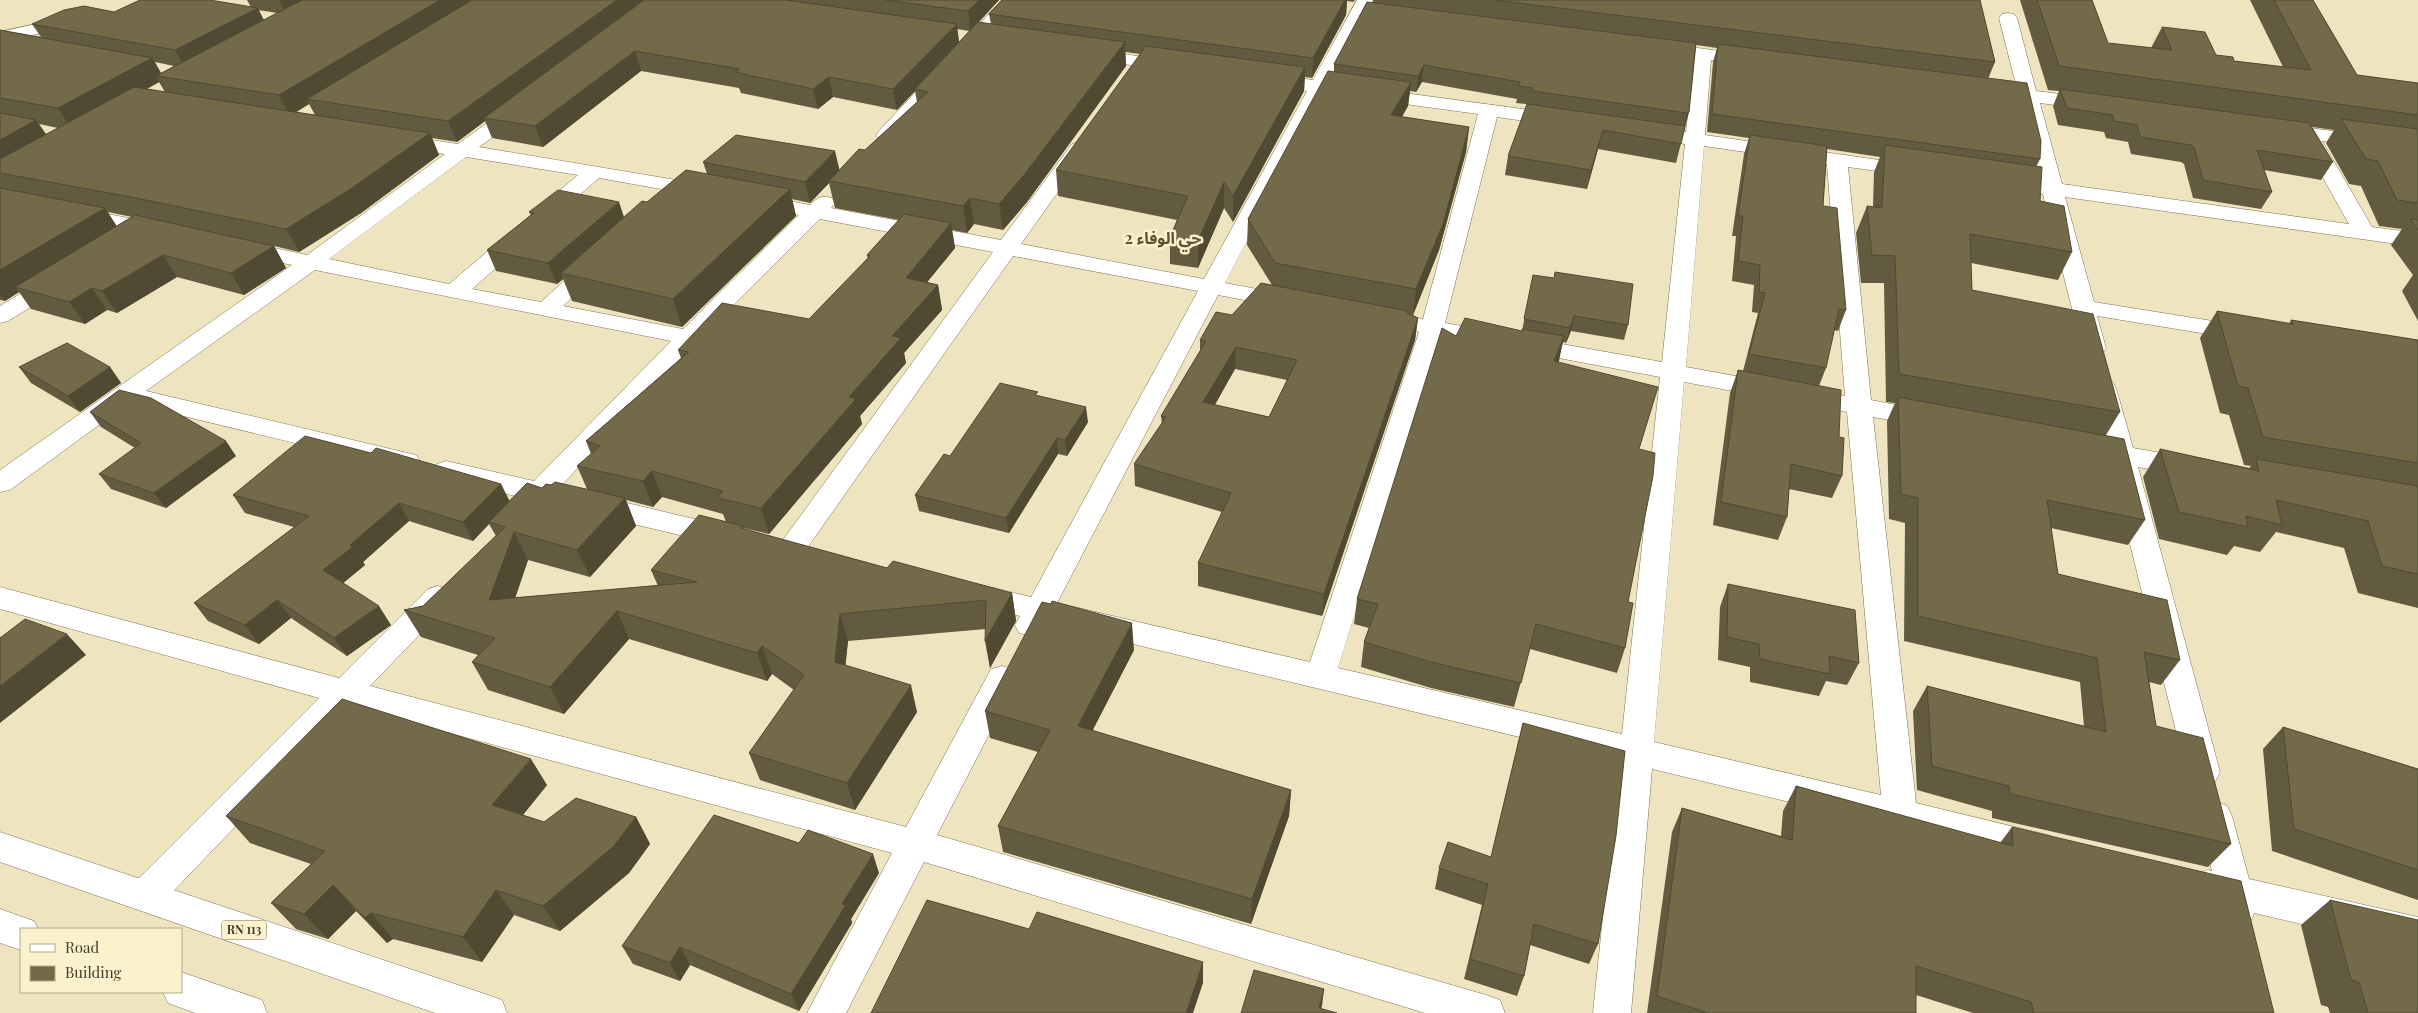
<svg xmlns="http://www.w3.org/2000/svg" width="2418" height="1013" viewBox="0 0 2418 1013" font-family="'Playfair Display','Noto Sans Arabic',serif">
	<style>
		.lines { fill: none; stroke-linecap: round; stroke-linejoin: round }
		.street-casing { stroke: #7c7351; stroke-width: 1 }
		.primary-casing { stroke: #7c7351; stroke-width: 1 }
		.street { fill: #fff; fill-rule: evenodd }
		.primary { fill: #fff; fill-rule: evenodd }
		.wall { fill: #635b3f; fill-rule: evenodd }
		.shaded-wall { fill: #504a33 }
		.building { fill: #736a49; stroke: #504a33; fill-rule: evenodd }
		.labels { text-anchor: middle; stroke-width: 5; stroke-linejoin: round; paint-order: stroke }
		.shield { fill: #fbf1cc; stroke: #79735d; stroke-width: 1 }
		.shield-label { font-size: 12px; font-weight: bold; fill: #413d2e }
		.far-district-label { font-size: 16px; font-weight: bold; fill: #5b5232; stroke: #fbf1cc }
	</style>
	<rect width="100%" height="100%" fill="#eee4bf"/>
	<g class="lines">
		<defs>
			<path id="street" d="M1002,0H1019L893,139L886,141L879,139L876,135L879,131Z
				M1357,0H1373L1330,83L1560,114L1567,116L1570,120L1567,124L1560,126L1497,117L1445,323L1662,362L1685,144L1638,136L1635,132L1638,128L1645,126L1686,132L1694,58L1653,52L1650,48L1653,44L1659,43L1751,55L1757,56L1760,60L1757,64L1751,65L1711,60L1705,135L1921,166L1924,170L1921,174L1914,176L1848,167L1871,400L1928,411L1937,413L1941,419L1937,425L1928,427L1873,417L1916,803L2052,836L2057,847L2052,858L2040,862L1652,769L1631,1013H1593L1619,761L1046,623L1041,633L1030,636L1019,633L1015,625L1020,616L967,603L962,595L967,587L977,584L1031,597L1198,291L1013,256L800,558L790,561L780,558L776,551L780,544L993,252L820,219L696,342L560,487L736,529L740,536L736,543L726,546L545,503C537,512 531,513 519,510L515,503L519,497L437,476L433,470L437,464L446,461L534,481L671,341L315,270L146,391L416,455L420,461L416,467L407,470L129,403L10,490L0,492V470L292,265L234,253L231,248L234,243L242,241L307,255L445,154L391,145L388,141L391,137L398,135L458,144L513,104H527L530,108L527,112L479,147L706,185L713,187L716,191L713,195L706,197L599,178L472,289L541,302L588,259L596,257L604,259L607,264L563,306L683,329L799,215L751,205L747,201L751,197L758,195L810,205C818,197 822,195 832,198L836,202L831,208L1001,240L1072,144L1079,142L1086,144L1089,148L1021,244L1204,279L1307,91L1262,84L1260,80L1262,76L1269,74L1313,80ZM1324,93L1478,114L1423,319L1380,311L1372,313L1368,318L1372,323L1419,332L1310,662L1057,603L1218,295L1286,308L1294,306L1298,301L1294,296L1225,283ZM1704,146L1827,164L1845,396L1686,367ZM466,157L578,175L449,284L329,259ZM1441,336L1660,377L1622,734L1338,668ZM1684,382L1847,412L1881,795L1654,742Z
				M2008,13L2014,14L2017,18L2036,91L2093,98L2100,100L2102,104L2100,108L2093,110L2040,103L2062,184L2349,224L2301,139L2272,134L2269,130L2272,126L2279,124L2418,142V154L2322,141L2372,227L2418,233V247L2065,197L2094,302L2244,326L2252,328L2256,333L2252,338L2244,340L2097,316L2106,348L2103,353L2094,355L2085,353L2082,348L2043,194L1997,186L1994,182L1997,178L2004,176L2040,181L2020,100L1985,95L1983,91L1985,87L1992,85L2017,89L1999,18L2002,14Z
				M72,16L78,17L81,21L78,25L0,42V32Z
				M1088,49L1172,61L1178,62L1181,66L1178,70L1172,71L1082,58L1079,54L1082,50Z
				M78,208L158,224L166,225L169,230L166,235L158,236L70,219L67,214L70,209Z
				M56,275L64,277L67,282L64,287L8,321L0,323V306L48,277Z
				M2104,380L2113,382L2116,388L2133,448L2191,458L2200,461L2204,467L2200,473L2191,476L2138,467L2220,772L2215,782L2203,786L2191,782L2186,772L2110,462L2084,456L2080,450L2084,444L2093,441L2105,443L2092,388L2095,382Z
				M438,586L448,589L453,597L448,605L370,686L906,827L991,669L1002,666L1013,669L1018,678L937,835L1486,995L1500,1000L1505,1013H1425L924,862L846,1013H807L892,853L351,706L158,907L145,912L132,907L127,896L132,885L319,698L0,609V587L339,678L428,589Z
				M2215,801L2227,806L2232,816L2249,879L2418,917V951L2254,913L2252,919L2239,923L2226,919L2220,905L2195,897L2190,886L2195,875L2208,870L2212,871L2198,816L2203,806Z"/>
			<path id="primary" d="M0,832L488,995L502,1000L507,1013H435L0,862Z
				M0,909L34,921L38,929H21V950L0,943Z
				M181,972L262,1000L267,1013H195L168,1003L163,992H181Z"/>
		</defs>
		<use href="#street" class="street-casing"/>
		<use href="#primary" class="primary-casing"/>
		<use href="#street" class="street"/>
		<use href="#primary" class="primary"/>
	</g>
	<path class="wall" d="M247,0H999L979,22L991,24L989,14L1002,0H1355L1353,2L1347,1L1346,15L1312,78L1305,77L1304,91L1233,222L1224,208L1198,268L1170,264V237L1177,220L1058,196L1056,170L1140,54L1125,52L1126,66L1027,202L1003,230L974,224L967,233L952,230L955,248L927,282L938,285L942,310L904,353L906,363L860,416L862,424L769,534L743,528L744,529L887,568L1012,593L1016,621L990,668L986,629L848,641L845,666L917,712L855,810L760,780L749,753L794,690L772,674L767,681L629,639L564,714L488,690L472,662L478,655L421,637L404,610L423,606L496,536L489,524L473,541L409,521L363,562L365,565L343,583L391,625L347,656L291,618L259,644L208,621L194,603L294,527L245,513L233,495L371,453L501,484L509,501L542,488L551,485L587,489L577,466L591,454L586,441L681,358L678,350L809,319L868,259L867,255L899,220L835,208L829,183L810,203L792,199L796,216L682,327L572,301L563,279L557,284L496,271L487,250L531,215L529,212L624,217L647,202L707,174L703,162L839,170L865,150L917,102L915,91L897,110L833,97L818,109L741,93L739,88L641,71L543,147L492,138L485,121L457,142L432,138L439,155L361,213L299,252L274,246L286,268L244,295L177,277L117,313L107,310L85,324L31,309L19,292L5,301L0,300V30L41,37L32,24L114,12L251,7ZM258,10L277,13L264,20ZM957,29L969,31L959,42ZM155,62L174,66L161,73ZM159,82L165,92L147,89ZM309,104L315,115L296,112ZM39,124L58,128L46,134ZM108,212L132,217L116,226ZM662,497L723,514L726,522L651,570L658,586L515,598L528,560L590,577L636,526L626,500L653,507Z
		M1373,0H1980L1995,62L1988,79L2040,159L2036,167L2040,201L2072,252L2058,280L1971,263L1972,290L2120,412L2106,435L2145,520L2128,545L2051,528L2058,574L2180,660L2161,685L2149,682L2156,726L2231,844L2208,867L1992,818V811L1917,790L1913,711L1927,686L2084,726L2080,682L1904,641L1905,523L1889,519L1887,421L1895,403L1886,402L1884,283H1861L1856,233L1867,206L1873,207L1874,172L1880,157L1827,149L1823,206L1846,310L1838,331L1834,330L1826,368L1819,386L1839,437L1842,476L1832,498L1789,489L1787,517L1778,540L1713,525L1730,393L1738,370L1743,371L1758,313L1752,312L1754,285L1732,281L1736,236H1732L1744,154L1749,138L1707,132L1713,62L1717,48L1696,45L1689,112L1676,163L1598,149L1587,189L1505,175L1508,156L1527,104L1516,103L1517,99L1422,82L1416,92L1410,91L1408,106L1402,117L1469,127L1466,152L1439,250L1413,315L1418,318L1415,340L1322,616L1198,586V563L1222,512L1135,486L1134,464L1162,424L1161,416L1200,351V340L1232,315L1272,285L1247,245L1248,219L1334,72V64L1373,3ZM1235,369L1287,380L1269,417L1215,405Z
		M2020,0H2092L2108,43L2151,48L2162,27L2216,55L2234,61L2283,67L2250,0H2313L2357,75L2418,83V321L2402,291L2413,275L2391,245L2402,229L2379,226L2361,186L2349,184L2326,143L2334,130L2312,127L2333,162L2321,180L2264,170L2272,192L2261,209L2193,198L2184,164L2181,162L2131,154L2128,142L2106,138L2104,132L2058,125L2053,106L2059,91L2048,90Z
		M1533,275L1628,325L1624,340L1571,331L1566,343L1563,342L1558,362L1639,449L1625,648L1617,673L1530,649L1514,707L1431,688L1361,667L1364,642L1369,628L1354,624L1357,599L1456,336L1522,331Z
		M2217,311L2289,324L2291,320L2418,340V608L2358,593L2344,548L2276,532L2260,552L2234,546L2227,555L2159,539L2143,477L2160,449L2249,468L2251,466L2244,465L2229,415L2220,413L2200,338Z
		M19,367H110L121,383L80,412L31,383Z
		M1038,396L1088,422L1067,456L1058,454L1009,533L919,511L915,495L950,456Z
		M90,412L236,456L166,508L111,489L99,474L135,448L101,427Z
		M1728,584L1859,663L1847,685L1826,681L1819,696L1750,682V667L1718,660L1720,607Z
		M1134,650L1092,731L1291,790L1289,816L1251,924L1003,852L998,826L1038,752L990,738L985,711Z
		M1523,723L1598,944L1589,964L1530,945L1524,976L1517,996L1464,979L1482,905L1435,889L1439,868L1491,857Z
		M2283,727L2418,769V900L2272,851L2263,749Z
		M547,785L523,815L544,822L636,817L650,844L629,873L560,931L514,915L482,962L393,939L387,943L356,911L328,939L296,929L271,903L311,864L250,843L226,816Z
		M1796,786L2000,843L2012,827L2274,1013H1973L1916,995V1013H1647L1672,832L1682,808L1781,836L1783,811Z
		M879,873L851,919L852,923L799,1011L690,965L680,981L633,964L622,946Z
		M2330,900L2418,1013H2330L2328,1007L2321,1005L2301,925Z"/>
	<path class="shaded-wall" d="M279,0H313L286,14Z
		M440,0H479L307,99L309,104L290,116L279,95Z
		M617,0H650L484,118L485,121L457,142L448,121Z
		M979,0H999L970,31L968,11Z
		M1345,0H1347L1346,15L1312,78L1313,58Z
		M258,8L266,25L185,68L175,50Z
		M957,24L959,43L915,89V91L897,110L893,89Z
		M1125,42L1126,66L1027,202L1003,230L999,204Z
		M635,51L641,71L543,147L535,126Z
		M152,58L163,77L156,76L159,82L72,130L58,108Z
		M1424,65L1422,82L1416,92L1418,76Z
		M1305,67L1304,91L1233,222V196Z
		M829,77L833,97L818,109L813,89Z
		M1411,82L1408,106L1388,140L1391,115Z
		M1689,112L1684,129L1683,130L1687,113Z
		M36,120L51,142L0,170V140Z
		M1469,127L1466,152L1439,250L1413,315L1416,289Z
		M1603,130L1598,149L1587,189L1591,170Z
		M430,133L439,155L361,213L299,252L286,229Z
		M835,151L840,172L829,181V183L810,203L805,182Z
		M1224,182V208L1198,268V241Z
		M790,189L796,216L682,327L673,299Z
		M970,198L974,224L967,233L963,206Z
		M619,202L626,223L561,273L563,279L557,284L548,263Z
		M105,208L120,231L15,287L19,292L5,301L0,295V270Z
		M951,223L955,248L911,302L906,278Z
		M274,246L286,268L244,295L231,273Z
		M163,255L177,277L117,313L102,291Z
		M938,285L942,310L904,353L906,363L860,416L862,424L769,534L761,508L849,397L892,336Z
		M92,288L107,310L85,324L69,302Z
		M1574,316L1571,331L1566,343L1570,328Z
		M1418,318L1415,340L1322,616L1324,594Z
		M1564,336L1559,361L1549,386L1554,361Z
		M1236,347L1235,369L1203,424V402Z
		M110,367L121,383L80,412L68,396Z
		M1086,407L1088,422L1067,456L1065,440Z
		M1057,438L1058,454L1009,533L1006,518Z
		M226,441L236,456L166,508L154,493Z
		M652,471L662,497L653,507L643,481Z
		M501,484L510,502L489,522V524L473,541L463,522Z
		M625,498L636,526L590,577L577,550Z
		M399,503L409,521L363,562L365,565L336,589L323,570L350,545Z
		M514,532L528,560L505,628L489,600Z
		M1012,593L1016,621L990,668L985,641Z
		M277,600L291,618L259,644L245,625Z
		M379,606L391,625L347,656L334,638Z
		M617,611L629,639L564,714L550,687Z
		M840,614L848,641L843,690L835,662Z
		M1132,623L1134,650L1081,753L1078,726Z
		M67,634L86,655L0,723V686Z
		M762,646L772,674L767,681L757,653Z
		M911,685L917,712L855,810L847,783Z
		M531,759L547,785L509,832L492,805Z
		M1291,790L1289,816L1251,924L1252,899Z
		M636,817L650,844L629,873L560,931L543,906Z
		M873,854L879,873L851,919L852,923L799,1011L791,994L842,904Z
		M333,885L356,911L328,939L304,914Z
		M496,890L514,915L482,962L463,937Z
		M371,913L393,939L387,943L365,918Z
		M680,947L690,965L680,981L670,963Z
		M1203,962V983L1193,1013H1186Z
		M1324,989L1322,1006L1320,1013L1319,1008Z"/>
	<path class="building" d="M140,0H210L258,8L175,50L32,24L64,10L84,6L114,12Z
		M302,0H440L279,95L156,76Z
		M472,0H617L448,121L307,99Z
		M644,0H786L957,24L893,89L829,77L813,89L735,72L740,69L635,51L535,126L484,118Z
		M885,0H979L968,11Z
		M1002,0H1345L1313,58L989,14Z
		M1494,0H1980L1995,62Z
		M2037,0H2092L2108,43L2172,50L2162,27L2205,32L2216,55L2233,57L2234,61L2311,70L2274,0H2313L2357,75L2418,83V115L2059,66Z
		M1367,2L1696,43L1689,112L1687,113L1532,91L1533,88L1519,86L1520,82L1424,65L1418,76L1334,64Z
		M978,22L1125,42L1024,175L999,204L970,198L963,206L829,181L859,149L865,150L928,92L915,89Z
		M0,30L152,58L58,108L0,98Z
		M1718,44L2027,83L2041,141L2040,159L1712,114Z
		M1146,46L1305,67L1233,196L1224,182L1198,241L1170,237L1188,196L1056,170Z
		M1328,71L1411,82L1391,115L1469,127L1443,224L1416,289L1275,263L1248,219Z
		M134,87L430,133L349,190L286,229L131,197L0,173V159Z
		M2060,89L2309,123L2333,162L2257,150L2272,192L2203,180L2194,147L2191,145L2140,137L2137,125L2114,121L2113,115L2067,108Z
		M1527,104L1685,126L1681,144L1603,130L1591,170L1508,156Z
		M0,113L36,120L0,140Z
		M2341,119L2418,129V203L2397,200L2378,161L2366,159Z
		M736,135L835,151L805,182L703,162Z
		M1750,135L1827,146L1823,206L1837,208L1846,310L1839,309L1826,368L1749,354L1765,293L1759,292L1760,265L1738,261L1743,216H1738Z
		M1885,145L2042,167L2040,201L2064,206L2072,252L1970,234L1972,290L2093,314L2120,412L1899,374L1895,256L1872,255L1867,206L1882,208Z
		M686,170L790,189L673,299L561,273L642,201L647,202Z
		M0,188L105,208L0,270Z
		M558,190L619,202L548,263L487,250L534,213L529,212Z
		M904,214L951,223L906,278L938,285L892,336L901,338L849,397L856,399L761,508L717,498L723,491L652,471L643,481L577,466L600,446L586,441L689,352L678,350L722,303L809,319L870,256L867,255Z
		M135,215L274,246L231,273L163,255L102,291L92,288L69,302L15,287Z
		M2410,219L2418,220V230Z
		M1555,272L1633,284L1628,325L1574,316L1570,328L1524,319L1533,275L1554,278Z
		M1261,283L1408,311L1407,313L1418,318L1324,594L1198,563L1231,493L1134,464L1166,417L1161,416L1206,341L1200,340L1216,312L1232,315ZM1236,347L1297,360L1269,417L1203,402Z
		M2217,311L2293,324L2291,320L2418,340V463L2263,437L2248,388L2238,386Z
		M1465,318L1522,331V329L1564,336L1554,361L1658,387L1639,449L1655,453L1653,476L1628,602L1633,603L1625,648L1536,624L1521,683L1435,663L1364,642L1378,604L1357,599L1442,328L1456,336Z
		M67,343L110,367L68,396L19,367Z
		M1738,370L1841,390L1839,437L1844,438L1842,476L1791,464L1787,517L1721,502Z
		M1000,383L1038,392L1035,395L1086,407L1065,440L1057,438L1006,518L915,495L944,454L950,456Z
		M119,390L151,398L226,441L154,493L99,474L141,443L90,412Z
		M1898,397L2124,439L2145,520L2047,500L2058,574L2167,600L2180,660L2144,652L2156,726L2203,738L2231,844L2010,794L2009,786L1932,766L1927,686L2106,732L2097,658L1918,616V498L1901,494Z
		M305,436L371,453L376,448L501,484L463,522L399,503L350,545L353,547L323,570L379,606L334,638L277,600L245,625L194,603L309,516L233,495Z
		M2160,449L2259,471L2256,459L2418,486V574L2382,566L2368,521L2276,500L2282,525L2246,516L2248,527L2179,512Z
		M555,482L625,498L577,550L514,532L489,600L697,582L651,570L699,515L743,526L741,528L887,568L893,561L1012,593L985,641L986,600L840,614L835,662L911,685L847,783L749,753L804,675L762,646L757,653L617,611L550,687L472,662L495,638L404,610L423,606L505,527L489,522L527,483L542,488L546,484L551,485Z
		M1728,584L1855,610L1859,663L1829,656L1830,674L1760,659L1759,644L1727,637Z
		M1052,601L1132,623L1078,726L1291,790L1252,899L998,826L1050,730L985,711L1042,602L1051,604Z
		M25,619L67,634L0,686V638Z
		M342,699L531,759L492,805L544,822L576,798L636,817L614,846L543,906L496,890L463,937L371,913L365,918L333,885L304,914L271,903L325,851L226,816Z
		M1523,723L1625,751L1616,836L1598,944L1534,924L1524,976L1470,959L1488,884L1439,868L1448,842L1491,857Z
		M2283,727L2418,769V870L2294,829Z
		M1796,786L2013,846L2012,827L2241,881L2274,1013H2034L2031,1002L1916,966V1013H1708L1657,996L1682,808L1792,840Z
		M714,815L799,843L808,830L873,854L842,904L846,905L791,994L680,947L670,963L622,946Z
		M927,900L1029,929L1037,912L1203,962L1186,1013H871Z
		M2330,900L2418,920V1013H2368L2359,982L2351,980Z
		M1254,970L1324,989L1319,1008L1337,1013H1241Z"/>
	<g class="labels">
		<rect class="shield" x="221.5" y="920.5" width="45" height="19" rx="4"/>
		<g class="shield-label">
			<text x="244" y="934">RN 113</text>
		</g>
		<g class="far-district-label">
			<text x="1163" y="244">حي الوفاء 2</text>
		</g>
	</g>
	<rect x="20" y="928" width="162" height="65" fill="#fbf1cc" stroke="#b1a98d"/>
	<rect x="30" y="944" width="25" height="8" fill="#ffffff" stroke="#b1a98d"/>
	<text x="65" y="953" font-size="15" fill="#413d2e">Road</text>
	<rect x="30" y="966" width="25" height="15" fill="#736a49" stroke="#b1a98d"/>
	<text x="65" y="978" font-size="15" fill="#413d2e">Building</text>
</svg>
